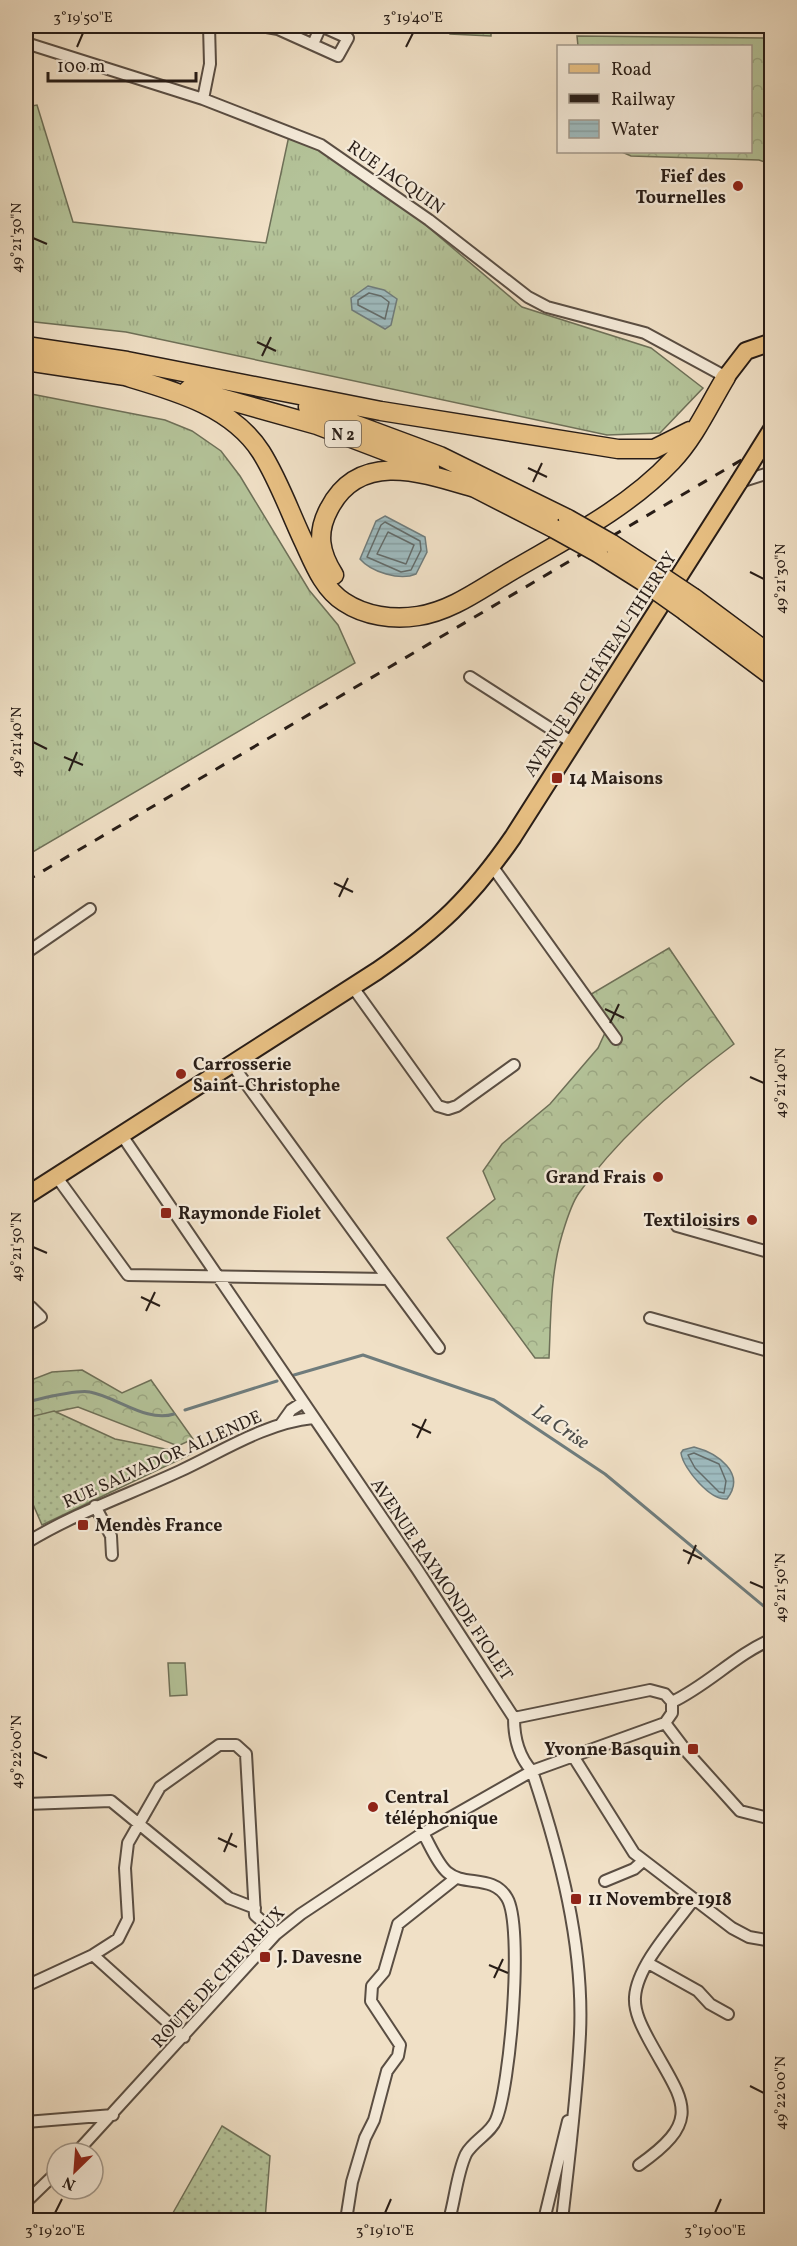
<svg xmlns="http://www.w3.org/2000/svg" width="797" height="2246" viewBox="0 0 797 2246" font-family="Vollkorn,serif">
	<style>
		.grass { fill: url(#grass-tufts); stroke: #6e7058; stroke-width: 1.5 }
		.forest { fill: url(#forest-crowns); stroke: #6e7058; stroke-width: 1.5 }
		.park { fill: #b4c399; stroke: #6e7058; stroke-width: 1.5 }
		.garden { fill: url(#garden-dots); stroke: #6e7058; stroke-width: 1.5 }
		.water { fill: url(#water-rules); stroke: #6f7c7c; stroke-width: 1.5 }
		.lines { fill: none; stroke-linecap: round; stroke-linejoin: round }
		.shore { stroke: #636c6b; stroke-width: 1.5 }
		.stream { stroke: #6f7c7c; stroke-width: 3 }
		.street-casing { stroke: #5a4e43; stroke-width: 14 }
		.primary-casing { stroke: #281d17; stroke-width: 20 }
		.highway-casing { stroke: #281d17; stroke-width: 21 }
		.street { stroke: #f5ebda; stroke-width: 10 }
		.primary { stroke: #e8c083; stroke-width: 16 }
		.highway { stroke: #e8c083; stroke-width: 18 }
		.rail { stroke: #281d17; stroke-width: 3; stroke-dasharray: 10 10; stroke-linecap: butt }
		.primary-bridge-casing { stroke: #281d17; stroke-width: 20; stroke-linecap: butt }
		.highway-bridge-casing { stroke: #281d17; stroke-width: 21; stroke-linecap: butt }
		.primary-bridge { stroke: #e8c083; stroke-width: 16 }
		.highway-bridge { stroke: #e8c083; stroke-width: 18 }
		.ticks { fill: none; stroke: #281d17; stroke-width: 2 }
		.poi-dot { fill: #8f2418; stroke: #f5ebda; stroke-width: 2 }
		.labels { text-anchor: middle; stroke-width: 4.5; stroke-linejoin: round; paint-order: stroke }
		.shield { fill: #f5ebda; stroke: #665b52; stroke-width: 1.5 }
		.shield-label { font-size: 16px; font-weight: bold; fill: #281d17 }
		.poi-label { font-size: 18px; font-weight: bold; fill: #281d17; stroke: #f5ebda; text-anchor: start }
		.street-label { font-size: 18px; fill: #281d17; stroke: #f5ebda }
		.water-label { font-size: 20px; font-style: italic; fill: #4b4c49; stroke: #f5ebda }
		.neatline { fill: none; stroke: #281d17; stroke-width: 2 }
		.ticks-label { font-size: 15px; text-anchor: middle; fill: #281d17 }
	</style>
	<defs>
		<pattern id="grass-tufts" width="24" height="20" patternUnits="userSpaceOnUse" patternTransform="scale(1.5)"><rect width="24" height="20" fill="#b4c399"/><path d="M3 7l-1-3M5 7V3M7 7l1-3M15 17l-1-3M17 17v-4M19 17l1-3" fill="none" stroke="#9ba783"/></pattern>
		<pattern id="forest-crowns" width="20" height="18" patternUnits="userSpaceOnUse" patternTransform="scale(1.5)"><rect width="20" height="18" fill="#b4c399"/><path d="M2 6a3 3 0 1 1 6 0M12 15a3 3 0 1 1 6 0" fill="none" stroke="#9ba783"/></pattern>
		<pattern id="garden-dots" width="8" height="8" patternUnits="userSpaceOnUse" patternTransform="scale(1.5)"><rect width="8" height="8" fill="#b4c399"/><path d="M2 2h.1M6 6h.1" fill="none" stroke="#9ba783" stroke-width="1.8" stroke-linecap="round"/></pattern>
		<pattern id="water-rules" width="6" height="5" patternUnits="userSpaceOnUse" patternTransform="scale(1.5)"><rect width="6" height="5" fill="#9ebbbf"/><path d="M0 2.5h6" fill="none" stroke="#88a0a3"/></pattern>
	</defs>
	<rect width="100%" height="100%" fill="#f0e0c6"/>
	<filter id="stains"><feTurbulence type="fractalNoise" baseFrequency=".00333" numOctaves="4"/><feColorMatrix values="0 0 0 0 .2 0 0 0 0 .09 0 0 0 0 .02 0 0 0 .5 -.17"/></filter>
	<radialGradient id="worn" r=".72"><stop offset=".6" stop-color="#630" stop-opacity="0"/><stop offset="1" stop-color="#630" stop-opacity=".3"/></radialGradient>
	<path class="grass" d="M37,105L73,222L266,243L290,131L408,210L522,307L651,348L703,388L660,433L607,435L126,332L26,321V107Z
		M26,393L165,420L192,431L221,451L240,476L309,590L338,625L355,663L26,856Z"/>
	<path class="forest" d="M449,26H491V36L450,34Z
		M577,36L771,38V164L759,160L631,156L622,152H750V46H578Z
		M669,948L734,1044C679,1085 619,1136 579,1193C571,1204 566,1222 562,1235C550,1275 551,1318 549,1358H535L447,1238L495,1199L483,1171L502,1144L550,1104L598,1048L609,1024L588,996Z
		M82,1370L122,1393L151,1380L193,1439L178,1446L78,1407L26,1418V1382L52,1372Z"/>
	<path class="park" d="M168,1663H185L187,1695L170,1696Z"/>
	<path class="garden" d="M54,1411L115,1439L191,1454L42,1525L26,1488V1418Z
		M222,2126L270,2156L265,2220H169Z"/>
	<path class="water" d="M368,286L384,290L397,299L391,325L385,329L352,310L351,298Z
		M385,516L425,537L427,552L416,574C400,581 371,572 360,559L376,521Z
		M694,1447C717,1453 747,1473 727,1499C711,1501 683,1469 681,1453L683,1450Z"/>
	<g class="lines">
		<path class="shore" d="M369,293L381,296L389,302L385,319L358,305V300Z
			M385,522L420,541L421,550L411,570L401,572L367,557L381,525Z
			M388,532L414,545L406,564L377,554Z
			M694,1453L719,1464L726,1481L724,1493L719,1492L695,1468L688,1455Z"/>
		<path class="stream" d="M294,1375L363,1355L494,1400L605,1474L772,1613
			M26,1402C41,1399 76,1389 90,1392C117,1397 147,1423 174,1414
			M185,1410L277,1381"/>
		<defs>
			<path id="street" d="M261,26L278,29L338,56L348,38L321,26L313,44
				M134,27L185,26
				M26,43L203,99L321,145L429,220L528,297L547,307L645,333L726,377
				M203,99L210,64L209,26
				M740,482L772,472
				M470,677L573,743
				M492,866L616,1039
				M26,953L90,909
				M352,986L438,1106L448,1109L457,1106L514,1065
				M121,1134L417,1569L514,1718C514,1737 519,1757 532,1771C560,1855 584,1945 580,2034C577,2096 569,2159 562,2220
				M56,1176L128,1275L388,1279L231,1063
				M677,1226L772,1253
				M388,1279L439,1348
				M650,1318L772,1352
				M26,1326L41,1317L31,1307
				M281,1424L291,1410L302,1403
				M95,1506L111,1536L112,1555
				M26,1543C75,1513 128,1495 180,1471C223,1451 265,1423 313,1418
				M672,1702C708,1685 735,1655 772,1639
				M514,1718L650,1690L665,1694L672,1702
				M665,1723L687,1752L740,1811L772,1819
				M573,1756L634,1853L732,1928L749,1937L772,1941
				M26,1804L111,1801L229,1898L255,1908
				M423,1833C430,1845 437,1863 447,1872C464,1887 493,1874 507,1898C524,1926 510,2088 496,2120C491,2133 473,2141 466,2154C457,2173 455,2200 449,2220
				M605,1881L634,1869L643,1861
				M93,1955L184,2037
				M648,1963L698,1991L710,2004L728,2014
				M26,1986L93,1955L118,1939L128,1919L125,1868L128,1843L160,1787L219,1745H236L246,1754L255,1915L276,1934
				M26,2122L113,2115
				M76,2153L276,1934L301,1914L423,1833L532,1771L665,1723L672,1713V1702
				M639,2165C706,2118 682,2101 649,2040C642,2027 634,2012 635,1997C637,1965 675,1925 694,1899
				M26,2202L57,2172
				M346,2220L352,2182L365,2138L374,2120L387,2071L398,2056L400,2045L371,2001L372,1986L384,1972L398,1924L456,1878
				M544,2220L568,2121"/>
			<path id="primary" d="M726,377L746,351L772,342
				M26,1196L377,971C438,929 471,898 513,837L739,482"/>
			<path id="highway" d="M26,346L127,361L381,411L618,449H654L690,431
				M26,361L132,377
				M121,375C171,390 231,405 261,452C278,479 289,510 302,538C313,561 322,588 344,602C365,616 393,620 418,616C451,611 479,590 508,573C564,540 627,509 672,461C695,437 709,405 726,377
				M189,389L317,425L430,468
				M308,407L440,456L568,519
				M469,485L553,528
				M612,544L652,570
				M598,553L644,582
				M334,575C320,553 316,533 329,509C360,448 427,474 478,489
				M694,598L772,656
				M685,611L772,676"/>
		</defs>
		<use href="#street" class="street-casing"/>
		<use href="#primary" class="primary-casing"/>
		<use href="#highway" class="highway-casing"/>
		<use href="#street" class="street"/>
		<use href="#primary" class="primary"/>
		<use href="#highway" class="highway"/>
		<path class="rail" d="M26,881L772,442"/>
		<defs>
			<path id="primary-bridge" d="M739,482L772,429"/>
			<path id="highway-bridge" d="M568,519L612,544
				M553,528L598,553
				M652,570L694,598
				M644,582L685,611"/>
		</defs>
		<use href="#primary-bridge" class="primary-bridge-casing"/>
		<use href="#highway-bridge" class="highway-bridge-casing"/>
		<use href="#primary-bridge" class="primary-bridge"/>
		<use href="#highway-bridge" class="highway-bridge"/>
	</g>
	<path class="ticks" d="M77,47L83,33M406,47L413,33M33,238L47,244M257,342L276,351M262,356L271,337M528,468L547,477M533,482L542,463M750,572L764,579M33,742L47,749M64,757L83,765M69,771L77,752M334,883L353,892M339,897L348,878M605,1009L624,1018M610,1023L619,1004M750,1077L764,1083M33,1247L47,1253M141,1297L160,1306M146,1311L155,1292M412,1424L431,1433M417,1438L426,1419M683,1550L702,1559M688,1564L696,1545M750,1582L764,1588M33,1752L47,1758M218,1838L237,1847M224,1852L232,1833M489,1965L508,1973M494,1978L503,1959M750,2086L764,2093M55,2213L62,2199M385,2213L391,2199M715,2213L721,2199"/>
	<g class="poi-dot">
		<circle cx="738" cy="186" r="6"/>
		<rect x="551" y="772" width="12" height="12" rx="3"/>
		<circle cx="181" cy="1074" r="6"/>
		<circle cx="658" cy="1177" r="6"/>
		<rect x="160" y="1207" width="12" height="12" rx="3"/>
		<circle cx="752" cy="1220" r="6"/>
		<rect x="77" y="1519" width="12" height="12" rx="3"/>
		<rect x="687" y="1743" width="12" height="12" rx="3"/>
		<circle cx="373" cy="1807" r="6"/>
		<rect x="570" y="1893" width="12" height="12" rx="3"/>
		<rect x="259" y="1951" width="12" height="12" rx="3"/>
	</g>
	<g class="labels">
		<rect class="shield" x="325" y="421" width="36" height="26" rx="4.5"/>
		<g class="shield-label">
			<text x="343" y="440">N 2</text>
		</g>
		<g class="poi-label">
			<text x="726" y="182" text-anchor="end">Fief des<tspan x="726" dy="21">Tournelles</tspan></text>
			<text x="569" y="784">14 Maisons</text>
			<text x="193" y="1070">Carrosserie<tspan x="193" dy="21">Saint-Christophe</tspan></text>
			<text x="646" y="1183" text-anchor="end">Grand Frais</text>
			<text x="178" y="1219">Raymonde Fiolet</text>
			<text x="740" y="1226" text-anchor="end">Textiloisirs</text>
			<text x="95" y="1531">Mendès France</text>
			<text x="681" y="1755" text-anchor="end">Yvonne Basquin</text>
			<text x="385" y="1803">Central<tspan x="385" dy="21">téléphonique</tspan></text>
			<text x="588" y="1905">11 Novembre 1918</text>
			<text x="277" y="1963">J. Davesne</text>
		</g>
		<g class="street-label">
			<text transform="translate(396 177) rotate(35)" y="6">RUE JACQUIN</text>
			<text transform="translate(600 664) rotate(-57)" y="6">AVENUE DE CHÂTEAU-THIERRY</text>
			<text transform="translate(162 1459) rotate(-24)" y="6">RUE SALVADOR ALLENDE</text>
			<text transform="translate(442 1579) rotate(56)" y="6">AVENUE RAYMONDE FIOLET</text>
			<text transform="translate(218 1977) rotate(-47)" y="6">ROUTE DE CHEVREUX</text>
		</g>
		<g class="water-label">
			<text transform="translate(561 1426) rotate(34)" y="7">La Crise</text>
		</g>
	</g>
	<rect width="797" height="2246" fill="none" stroke="#f0e0c6" stroke-width="66"/>
	<rect x="557" y="45" width="195" height="108" fill="#f5ebda" stroke="#a3998c" stroke-width="1.5"/>
	<rect x="569" y="64" width="30" height="9" fill="#e8c083" stroke="#a3998c" stroke-width="1.5"/>
	<text x="611" y="75" font-size="18" fill="#281d17">Road</text>
	<rect x="569" y="94" width="30" height="9" fill="#281d17" stroke="#a3998c" stroke-width="1.5"/>
	<text x="611" y="105" font-size="18" fill="#281d17">Railway</text>
	<rect x="569" y="120" width="30" height="18" fill="url(#water-rules)" stroke="#a3998c" stroke-width="1.5"/>
	<text x="611" y="135" font-size="18" fill="#281d17">Water</text>
	<g transform="translate(75 2171) rotate(205)"><circle r="28" fill="#f5ebda" stroke="#a3998c" stroke-width="1.5"/>
	<path d="M0-4.5L10 22L0 15L-10 22Z" fill="#8f2418"/>
	<text y="-9" font-size="16" font-weight="bold" text-anchor="middle" fill="#281d17">N</text>
	</g>
	<path d="M48 72v9h148v-9" fill="none" stroke="#281d17" stroke-width="3"/>
	<text x="57" y="72" font-size="18" fill="#281d17" stroke="#f5ebda" stroke-width="4.5" paint-order="stroke">100 m</text>
	<rect x="33" y="33" width="731" height="2180" class="neatline"/>
	<g class="ticks-label">
		<text x="83" y="22">3°19'50"E</text>
		<text x="413" y="22">3°19'40"E</text>
		<text transform="translate(16 238) rotate(-90)" y="5">49°21'30"N</text>
		<text transform="translate(780 579) rotate(-90)" y="5">49°21'30"N</text>
		<text transform="translate(16 742) rotate(-90)" y="5">49°21'40"N</text>
		<text transform="translate(780 1083) rotate(-90)" y="5">49°21'40"N</text>
		<text transform="translate(16 1247) rotate(-90)" y="5">49°21'50"N</text>
		<text transform="translate(780 1588) rotate(-90)" y="5">49°21'50"N</text>
		<text transform="translate(16 1752) rotate(-90)" y="5">49°22'00"N</text>
		<text transform="translate(780 2093) rotate(-90)" y="5">49°22'00"N</text>
		<text x="55" y="2235">3°19'20"E</text>
		<text x="385" y="2235">3°19'10"E</text>
		<text x="715" y="2235">3°19'00"E</text>
	</g>
	<rect width="100%" height="100%" filter="url(#stains)"/>
	<rect width="100%" height="100%" fill="url(#worn)"/>
</svg>
